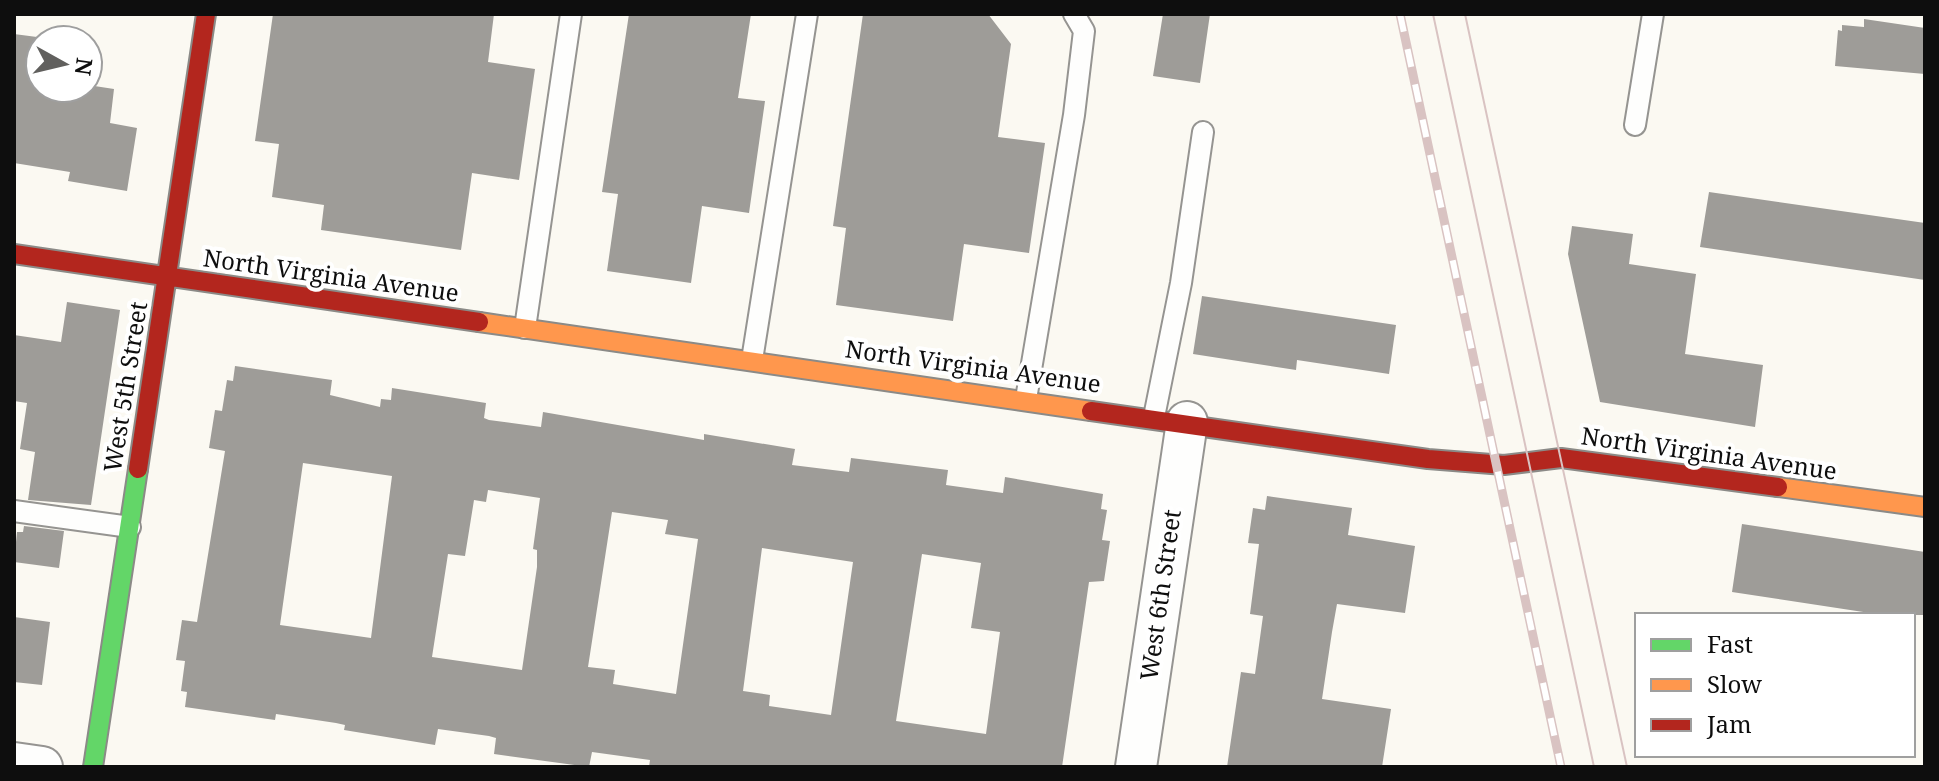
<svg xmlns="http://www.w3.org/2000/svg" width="1939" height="781" viewBox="0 0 1939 781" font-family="'Noto Serif',serif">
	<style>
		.building { fill: #9e9c98; fill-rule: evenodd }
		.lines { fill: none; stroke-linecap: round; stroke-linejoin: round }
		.lane-casing { stroke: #959491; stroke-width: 24 }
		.street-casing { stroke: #959491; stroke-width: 44 }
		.fast-casing { stroke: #8b8a87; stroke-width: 22 }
		.slow-casing { stroke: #8b8a87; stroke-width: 22 }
		.jam-casing { stroke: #8b8a87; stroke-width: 22 }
		.lane { stroke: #fefefd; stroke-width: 20 }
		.street { stroke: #fefefd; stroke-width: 40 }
		.fast { stroke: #63d668; stroke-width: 18 }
		.slow { stroke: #ff974d; stroke-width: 18 }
		.jam { stroke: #b3261e; stroke-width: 18 }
		.tram { stroke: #d9c3c2; stroke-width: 2 }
		.rail-casing { stroke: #d9c3c2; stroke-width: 9 }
		.rail { stroke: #fff; stroke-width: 6; stroke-dasharray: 18; stroke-linecap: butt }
		.labels { text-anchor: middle; stroke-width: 8; stroke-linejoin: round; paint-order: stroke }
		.street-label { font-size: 24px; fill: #0e0e0e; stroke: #fff }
	</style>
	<rect width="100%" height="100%" fill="#fbf9f2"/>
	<path class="building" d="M273,14H494L488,62L535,69L519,180L472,173L461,250L321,230L324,205L272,197L279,144L255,141Z
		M629,14H751L738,98L765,101L749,213L702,206L691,283L607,271L618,194L602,192Z
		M863,14H988L1011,44L998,137L1045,143L1029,253L964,244L953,321L836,305L846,228L833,226Z
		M1163,14H1210L1200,83L1153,76Z
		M1864,19L1925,28V74L1835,66L1838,30L1842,31V25L1864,27Z
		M14,34L60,40H40V88H88V85L114,89L110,123L137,128L127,191L68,181L70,172L14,163Z
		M1709,192L1925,223V280L1700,247Z
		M1572,226L1633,234L1629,264L1696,274L1685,354L1763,365L1755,427L1600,402L1568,254Z
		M1202,296L1396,325L1389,374L1297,360L1296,370L1193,354Z
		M67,302L120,310L91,505L28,500L35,452L20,449L27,403L14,401V335L61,342Z
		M235,366L332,380L330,395L380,407L381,399L391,400L392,388L486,403L484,418L489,420L541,427L543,412L704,440V434L795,449L792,465L849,472L851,458L948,470L946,485L1003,493L1005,477L1103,494L1101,509L1107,510L1102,540L1110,541L1104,581L1089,582L1062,767H649L650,760L592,752L589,767L494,754L496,738L489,736L438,729L435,745L344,730L345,725L336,723L276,714L275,720L185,707L187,692L181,691L185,661L176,660L182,620L197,622L225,451L209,448L215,410L222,411L227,380L233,381ZM303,463L392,476L371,638L280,625ZM488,490L540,498L533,549L537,550V567L522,670L432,657L448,554L465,556L474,500L486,502ZM612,512L668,520L665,534L698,539L676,694L613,684L615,670L588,667ZM762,548L853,562L831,715L769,706L770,695L743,691ZM922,554L981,563L971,628L1000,632L986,734L896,721Z
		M1267,496L1352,508L1348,535L1415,546L1405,613L1337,604L1332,632L1322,699L1391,709L1382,767H1227L1241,672L1255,674L1263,616L1250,614L1259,544L1248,543L1253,508L1265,510Z
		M1742,524L1925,552V615H1883L1732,592Z
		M24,526L64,531L59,568L14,562L17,532H23Z
		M14,617L50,622L42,685L14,682Z"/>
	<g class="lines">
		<defs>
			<path id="lane" d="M1635,125L1653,14
				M525,328L571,14
				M752,360L807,14
				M1026,399L1074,115L1084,31L1074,14
				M1154,417L1181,283L1203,132
				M14,511L130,527"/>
			<path id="street" d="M14,763L42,767
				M1136,767L1187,422"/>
			<path id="fast" d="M93,767L138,469"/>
			<path id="slow" d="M479,322L1091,411
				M1778,487L1925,507"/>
			<path id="jam" d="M14,254L479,322
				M1091,411L1428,459L1504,465L1561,458L1778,487
				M138,469L206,14"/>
		</defs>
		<use href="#lane" class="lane-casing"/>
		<use href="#street" class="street-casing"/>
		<use href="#fast" class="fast-casing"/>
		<use href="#slow" class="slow-casing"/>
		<use href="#jam" class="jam-casing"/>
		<use href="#lane" class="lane"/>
		<use href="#street" class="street"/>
		<use href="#fast" class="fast"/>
		<use href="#slow" class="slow"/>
		<use href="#jam" class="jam"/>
		<path class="tram" d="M1433,14L1594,767
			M1465,14L1627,767"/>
		<defs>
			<path id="rail" d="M1400,14L1561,767"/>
		</defs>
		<use href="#rail" class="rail-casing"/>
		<use href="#rail" class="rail"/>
	</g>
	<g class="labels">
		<g class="street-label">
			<text transform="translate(331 276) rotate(8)" y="8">North Virginia Avenue</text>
			<text transform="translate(973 367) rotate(8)" y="8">North Virginia Avenue</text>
			<text transform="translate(126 387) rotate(-81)" y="8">West 5th Street</text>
			<text transform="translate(1709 454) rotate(8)" y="8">North Virginia Avenue</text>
			<text transform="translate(1161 595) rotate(-82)" y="8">West 6th Street</text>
		</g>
	</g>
	<rect width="1939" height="781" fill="none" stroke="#0e0e0e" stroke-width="32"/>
	<rect x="1635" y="613" width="280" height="144" fill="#ffffff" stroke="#9f9f9f" stroke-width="2"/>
	<rect x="1651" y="639" width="40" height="12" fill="#63d668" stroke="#9f9f9f" stroke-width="2"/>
	<text x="1707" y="653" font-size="24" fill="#0e0e0e">Fast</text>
	<rect x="1651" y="679" width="40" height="12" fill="#ff974d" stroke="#9f9f9f" stroke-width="2"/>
	<text x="1707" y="693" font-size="24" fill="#0e0e0e">Slow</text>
	<rect x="1651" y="719" width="40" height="12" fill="#b3261e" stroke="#9f9f9f" stroke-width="2"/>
	<text x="1707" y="733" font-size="24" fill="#0e0e0e">Jam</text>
	<g transform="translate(64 64) rotate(98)"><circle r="38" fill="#ffffff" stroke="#9f9f9f" stroke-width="2"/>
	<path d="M0-6L14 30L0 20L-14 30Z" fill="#61605e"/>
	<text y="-12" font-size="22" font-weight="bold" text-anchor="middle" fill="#0e0e0e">N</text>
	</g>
</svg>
